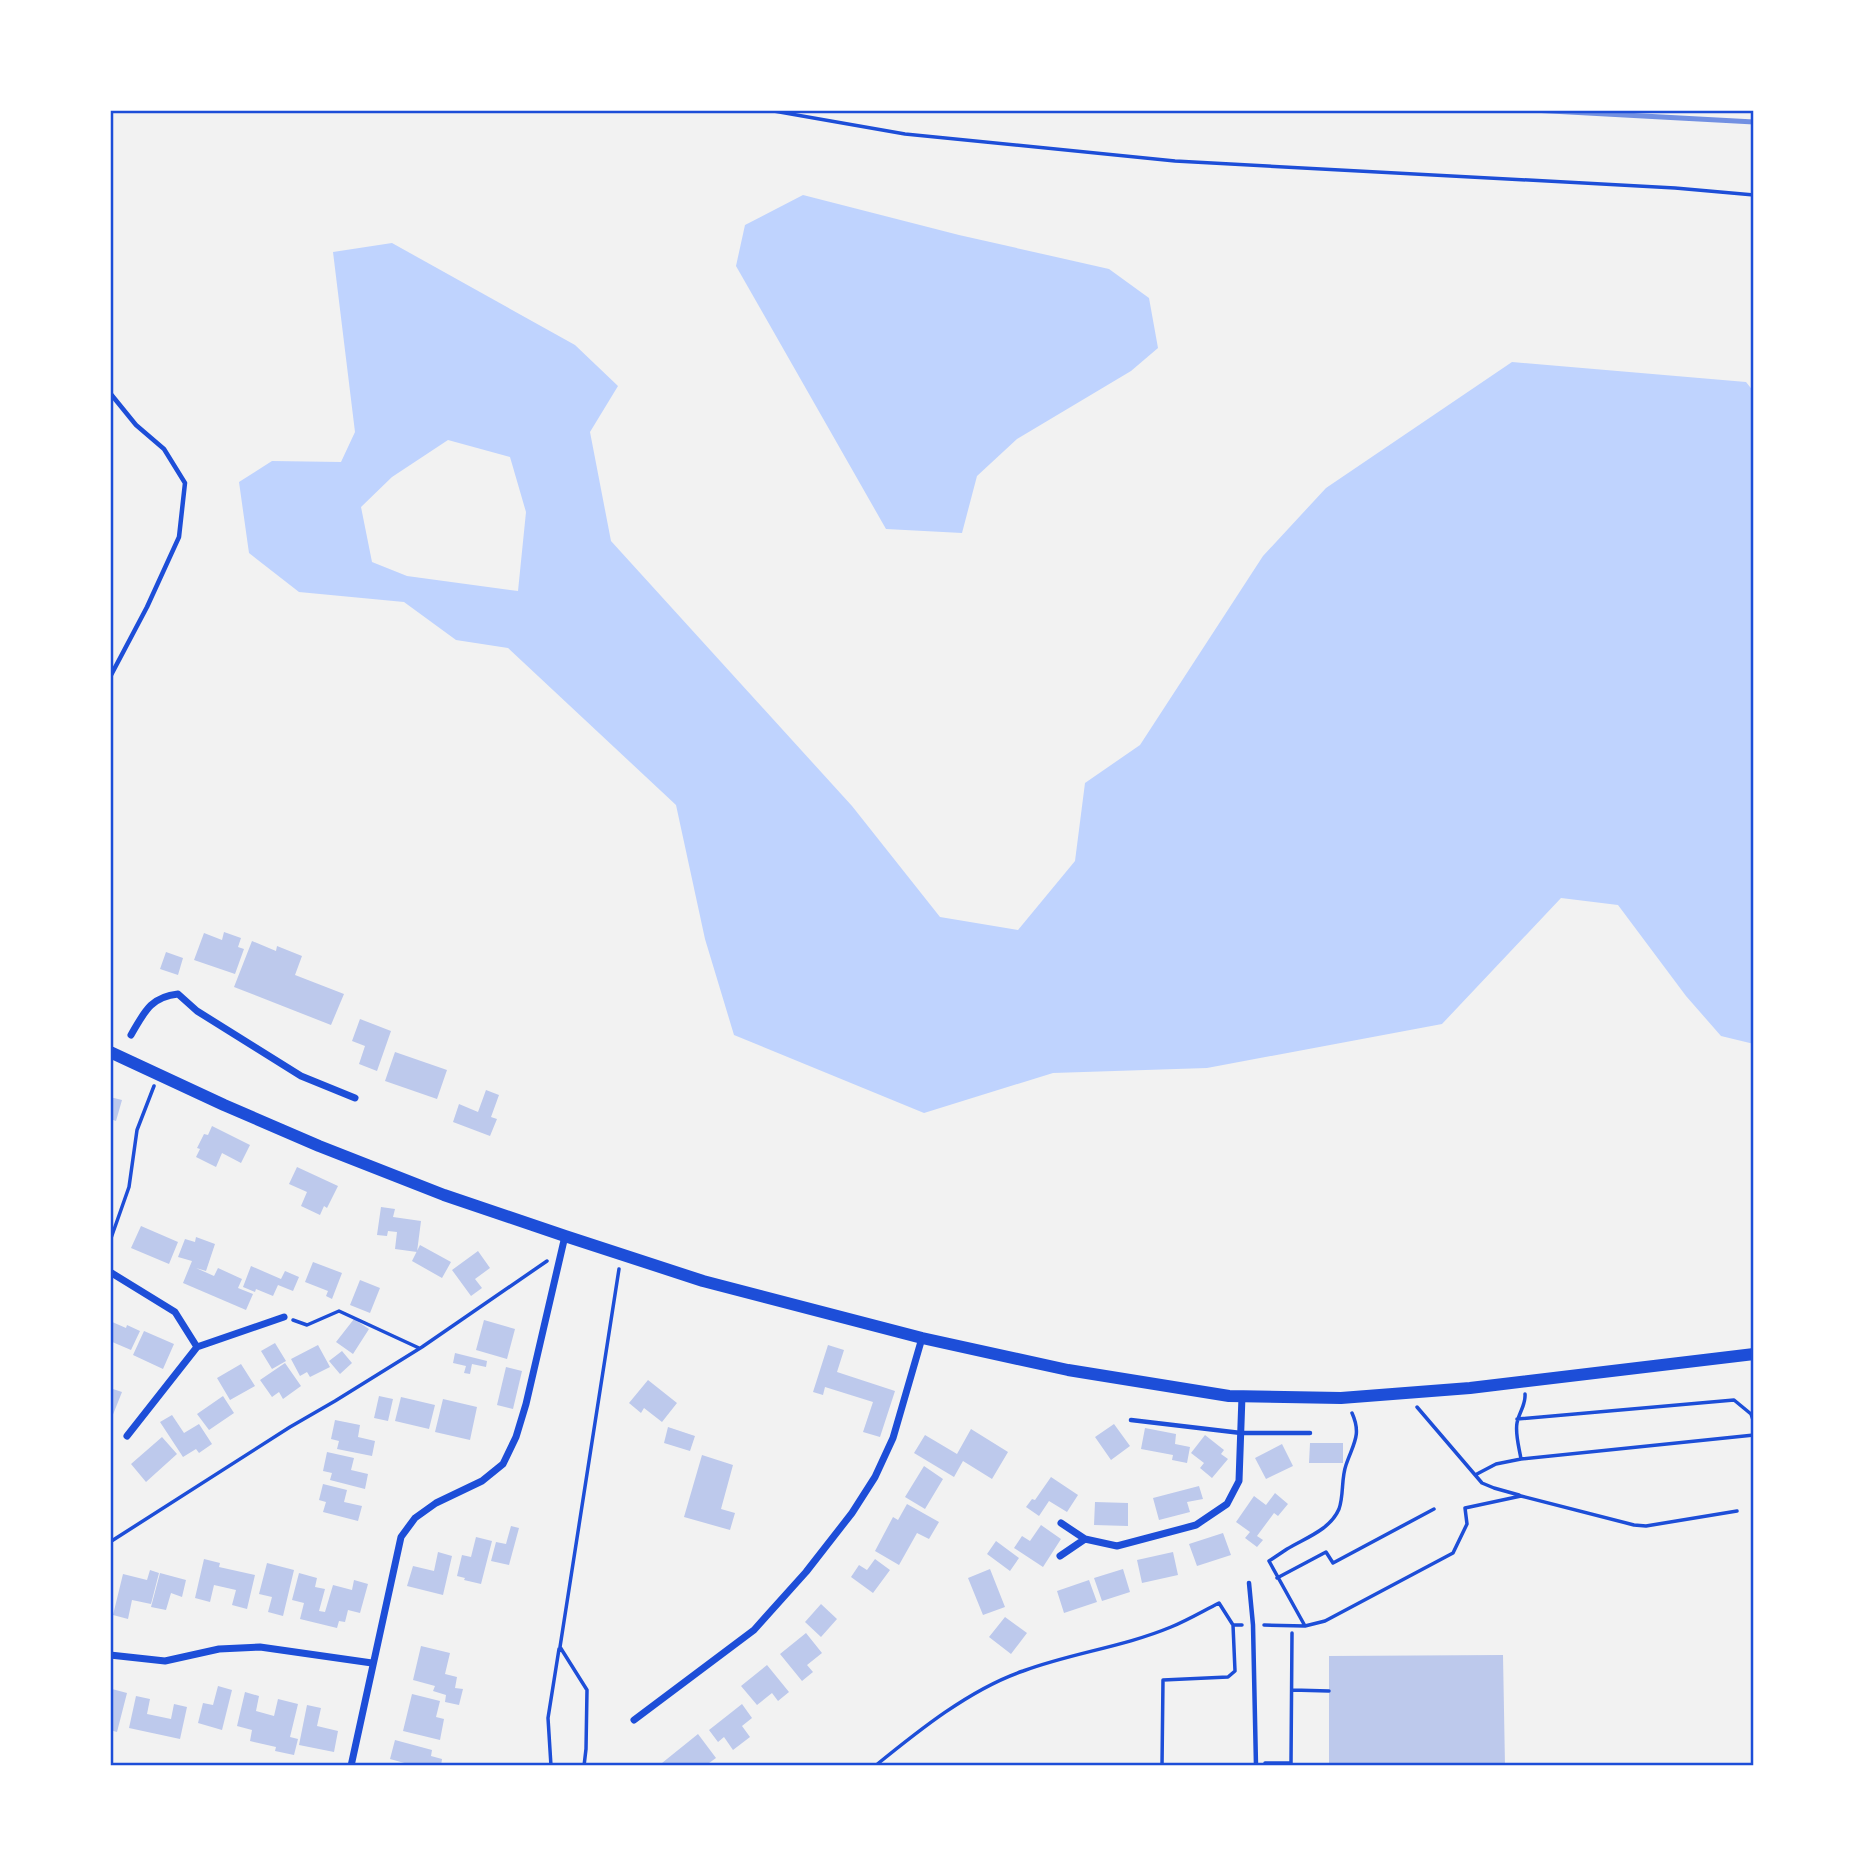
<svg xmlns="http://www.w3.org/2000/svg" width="1864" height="1876" viewBox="0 0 1864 1876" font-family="Spectral,serif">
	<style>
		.water { fill: #bfd3fe; fill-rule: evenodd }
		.building { fill: #bdc9ec }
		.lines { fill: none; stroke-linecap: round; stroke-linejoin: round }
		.path { stroke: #1d4ed8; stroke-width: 3.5 }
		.service { stroke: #1d4ed8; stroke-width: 4.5 }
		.minor { stroke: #1d4ed8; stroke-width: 7 }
		.primary { stroke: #1d4ed8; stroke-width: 12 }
		.rail { stroke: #7290e2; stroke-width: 5 }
		.neatline { fill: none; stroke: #1d4ed8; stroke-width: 2.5 }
	</style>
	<rect width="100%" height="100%" fill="#f2f2f2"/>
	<path class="water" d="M803,195L959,235L1109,269L1149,298L1158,348L1131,371L1017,439L977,476L962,533L886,529L736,266L745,225Z
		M392,243L575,345L618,386L590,432L611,541L852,806L940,917L1018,930L1075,861L1085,783L1140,745L1263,556L1326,488L1512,362L1746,382L1754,392V1044L1721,1036L1686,996L1618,905L1561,898L1442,1024L1207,1068L1053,1073L924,1113L734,1035L705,939L676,805L508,648L456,640L404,602L299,592L249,553L239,482L272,461L341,462L355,432L333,252ZM448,440L510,457L526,512L518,591L407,576L372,562L361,507L392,477Z"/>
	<path class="building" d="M224,932L241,938L238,947L244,949L235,974L194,960L204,933L222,940Z
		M252,941L276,951L277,946L302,956L295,975L344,994L331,1025L234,987Z
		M166,952L183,958L178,975L160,969Z
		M360,1019L391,1031L377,1071L359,1064L365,1046L352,1041Z
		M395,1052L447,1070L437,1099L385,1081Z
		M486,1090L499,1095L491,1117L497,1119L490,1136L453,1122L459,1104L478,1112Z
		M110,1097L122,1100L116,1121L110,1119Z
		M212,1126L250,1145L241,1163L222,1153L216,1167L196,1157L200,1149L197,1148L204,1134L208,1135Z
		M297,1167L338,1186L327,1208L324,1206L320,1215L301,1206L307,1192L289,1184Z
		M381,1207L395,1209L393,1217L421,1221L417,1252L395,1249L397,1232L388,1231L387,1236L377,1235Z
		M141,1226L178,1242L169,1264L131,1248Z
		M196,1237L215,1244L206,1271L196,1268L214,1276L218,1268L242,1279L238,1288L253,1294L246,1310L183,1283L192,1261L178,1257L185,1239L195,1242Z
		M420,1245L451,1262L442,1278L412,1261Z
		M478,1251L490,1268L475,1279L482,1288L471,1296L452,1270Z
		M313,1262L342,1273L332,1299L326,1296L328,1291L305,1282Z
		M251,1266L281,1279L285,1271L299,1277L293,1291L278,1285L273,1296L256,1289L255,1292L243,1287Z
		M360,1280L380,1288L370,1313L350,1305Z
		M354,1319L369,1329L353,1354L336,1342Z
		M484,1320L515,1329L507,1359L476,1350Z
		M110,1321L126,1328L127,1325L140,1331L131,1350L110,1341Z
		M144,1331L174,1344L163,1369L133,1355Z
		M275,1343L286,1361L272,1369L261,1351Z
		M318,1345L330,1367L310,1377L307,1372L300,1376L291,1359Z
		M828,1345L844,1350L837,1372L895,1391L880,1437L863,1432L873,1402L825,1387L823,1395L813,1392Z
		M342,1351L352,1363L340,1374L329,1361Z
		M455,1353L487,1361L486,1367L472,1364L470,1374L464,1373L466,1366L453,1363Z
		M285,1363L301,1386L283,1399L279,1392L272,1397L260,1380Z
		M241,1364L255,1386L230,1400L217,1378Z
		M506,1367L522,1371L513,1409L497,1405Z
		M648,1380L677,1403L662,1422L644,1408L641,1413L629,1403Z
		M110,1388L122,1392L110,1422Z
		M223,1396L234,1413L209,1430L197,1414Z
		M379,1396L393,1399L388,1421L374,1418Z
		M401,1397L435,1405L429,1429L395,1421Z
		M443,1399L477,1407L470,1440L435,1432Z
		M172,1415L184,1433L199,1424L212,1444L199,1453L196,1449L183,1457L160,1422Z
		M335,1420L360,1425L358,1437L375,1441L372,1456L337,1449L339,1441L331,1439Z
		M1114,1424L1130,1446L1111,1460L1095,1437Z
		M668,1427L695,1436L690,1451L664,1443Z
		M1145,1428L1176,1434L1175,1444L1190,1447L1187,1463L1172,1460L1173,1455L1141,1449Z
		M971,1429L1008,1452L992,1479L963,1461L954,1477L914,1453L925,1435L957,1454Z
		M1205,1435L1224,1450L1221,1454L1228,1459L1212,1478L1200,1468L1204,1463L1191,1453Z
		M162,1437L177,1454L146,1482L131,1464Z
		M1310,1443H1343V1463H1309Z
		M1282,1444L1293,1466L1266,1479L1255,1458Z
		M327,1452L354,1458L351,1470L368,1474L365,1489L330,1480L332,1473L323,1471Z
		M702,1455L733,1465L721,1509L735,1513L730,1530L684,1517Z
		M924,1466L943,1479L925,1509L905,1497Z
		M1051,1477L1078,1495L1067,1512L1049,1501L1039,1516L1026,1507L1032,1499L1035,1500Z
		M323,1484L347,1490L344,1502L362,1506L358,1521L323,1512L326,1502L319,1500Z
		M1199,1486L1203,1499L1187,1502L1190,1512L1159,1520L1153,1498Z
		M1275,1493L1288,1504L1278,1516L1274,1513L1257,1536L1263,1540L1257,1547L1245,1538L1250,1532L1236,1522L1254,1496L1266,1505Z
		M1095,1502L1128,1503V1526L1094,1525Z
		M907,1504L939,1522L929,1539L917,1533L899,1565L875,1551L893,1517L898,1520Z
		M1041,1525L1061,1539L1043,1567L1014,1548L1022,1536L1030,1541Z
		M511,1526L519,1528L509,1565L491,1561L496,1542L506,1544Z
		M1223,1533L1231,1555L1197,1566L1189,1544Z
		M476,1537L492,1541L481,1584L464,1580L465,1578L457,1576L462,1555L471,1557Z
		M996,1541L1019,1558L1010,1571L987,1554Z
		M438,1552L452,1556L443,1595L407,1586L413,1566L434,1571Z
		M1173,1552L1178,1575L1142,1583L1137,1560Z
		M204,1559L220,1563L219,1567L255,1575L247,1609L232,1605L236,1590L214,1585L210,1602L195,1598Z
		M875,1559L890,1570L873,1593L851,1577L859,1565L867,1570Z
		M267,1563L294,1570L283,1616L268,1612L272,1597L259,1594Z
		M990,1569L1005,1607L983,1615L968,1578Z
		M1123,1569L1130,1592L1102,1601L1094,1578Z
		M150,1570L159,1573L151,1604L132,1600L128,1619L113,1615L123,1574L147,1580Z
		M160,1573L186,1580L182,1597L171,1593L166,1610L151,1607Z
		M299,1573L317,1578L315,1587L325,1589L319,1611L325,1612L333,1585L352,1590L354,1580L368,1584L360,1613L348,1610L345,1622L339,1621L337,1628L300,1619L304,1603L292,1600Z
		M1089,1580L1097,1602L1064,1613L1057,1591Z
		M821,1604L837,1619L821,1637L805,1622Z
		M1005,1617L1027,1633L1011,1654L989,1637Z
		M806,1633L822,1653L807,1665L813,1672L802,1681L780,1654Z
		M421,1646L450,1653L445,1674L457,1677L455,1688L463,1689L459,1705L445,1702L446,1695L433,1691L435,1686L413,1680Z
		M1503,1655L1505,1766H1329V1656Z
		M767,1665L789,1692L778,1701L772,1693L757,1705L741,1686Z
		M218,1686L232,1690L222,1730L198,1723L203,1703L213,1705Z
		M112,1689L127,1693L117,1732L110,1730V1696Z
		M245,1692L259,1696L256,1711L274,1716L278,1699L298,1704L290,1737L298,1739L294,1755L275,1751L276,1747L250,1741L252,1730L237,1726Z
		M412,1694L440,1701L436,1717L444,1719L440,1740L403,1731Z
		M136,1696L150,1699L147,1714L171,1719L174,1704L187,1707L180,1739L129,1728Z
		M742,1704L752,1718L742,1726L750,1737L733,1750L724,1737L718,1742L709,1730Z
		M307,1705L321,1708L317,1726L338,1731L334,1752L299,1745Z
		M698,1734L716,1758L705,1766H664L662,1763Z
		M395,1740L432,1750L431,1756L442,1759L441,1766H407L408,1764L390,1759Z"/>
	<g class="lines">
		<path class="path" d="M768,110L905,134L1175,161L1675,188L1754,195
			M110,1241L129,1187L137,1130L154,1086
			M293,1320L307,1325L339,1311L419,1348
			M1417,1407L1482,1483L1494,1488L1519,1495
			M1517,1419L1734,1400L1751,1414L1754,1423
			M1521,1459L1754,1435
			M1475,1475L1496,1464L1521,1459C1519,1447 1515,1434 1517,1423C1519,1412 1526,1405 1525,1394
			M110,1542L290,1427L335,1401L422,1347L547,1261
			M1277,1578L1326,1552L1333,1563L1434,1509
			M1264,1625L1305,1626L1269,1561C1275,1557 1281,1553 1287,1549C1305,1538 1330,1530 1339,1509C1344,1495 1341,1479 1346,1465C1353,1444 1362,1435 1352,1413
			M1305,1626L1325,1621L1453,1553L1467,1524L1465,1508L1521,1496L1634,1525L1646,1526L1737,1511
			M1292,1690L1329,1691
			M1265,1763H1291L1292,1633
			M551,1766L548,1718L559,1649
			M584,1766L586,1749L587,1690L560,1647L619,1269
			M875,1766C918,1731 970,1689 1023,1671C1071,1653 1123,1647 1171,1627C1188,1620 1203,1611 1219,1603L1233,1625
			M1162,1766L1163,1680L1228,1677L1235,1671L1233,1625H1242"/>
		<path class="service" d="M110,393L136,425L164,449L185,483L179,537L147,607L110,677
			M1131,1420L1241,1433H1310
			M1249,1583L1253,1625L1256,1766"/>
		<path class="minor" d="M131,1035C144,1013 150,997 178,994L197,1011L301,1076L355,1098
			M110,1272L175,1312L197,1347
			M127,1436L197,1347L284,1317
			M1061,1523L1085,1539L1117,1546L1196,1525L1227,1504L1239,1481L1242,1396
			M1060,1556L1085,1539
			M110,1655L165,1661L219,1649L260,1647L372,1663
			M634,1720L754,1630L806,1572L852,1513L875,1477L893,1438L922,1338
			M351,1766L401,1537L415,1518L436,1503L482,1481L503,1464L516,1437L526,1404L565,1236"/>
		<path class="primary" d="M110,1052L224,1105L319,1146L444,1195L565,1236L703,1281L922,1338L1068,1370L1229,1396L1341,1398L1470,1388L1754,1354"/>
		<path class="rail" d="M1532,110L1754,122"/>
	</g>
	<rect width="1864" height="1876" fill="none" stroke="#ffffff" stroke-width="224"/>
	<rect x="112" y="112" width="1640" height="1652" class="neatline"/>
</svg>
